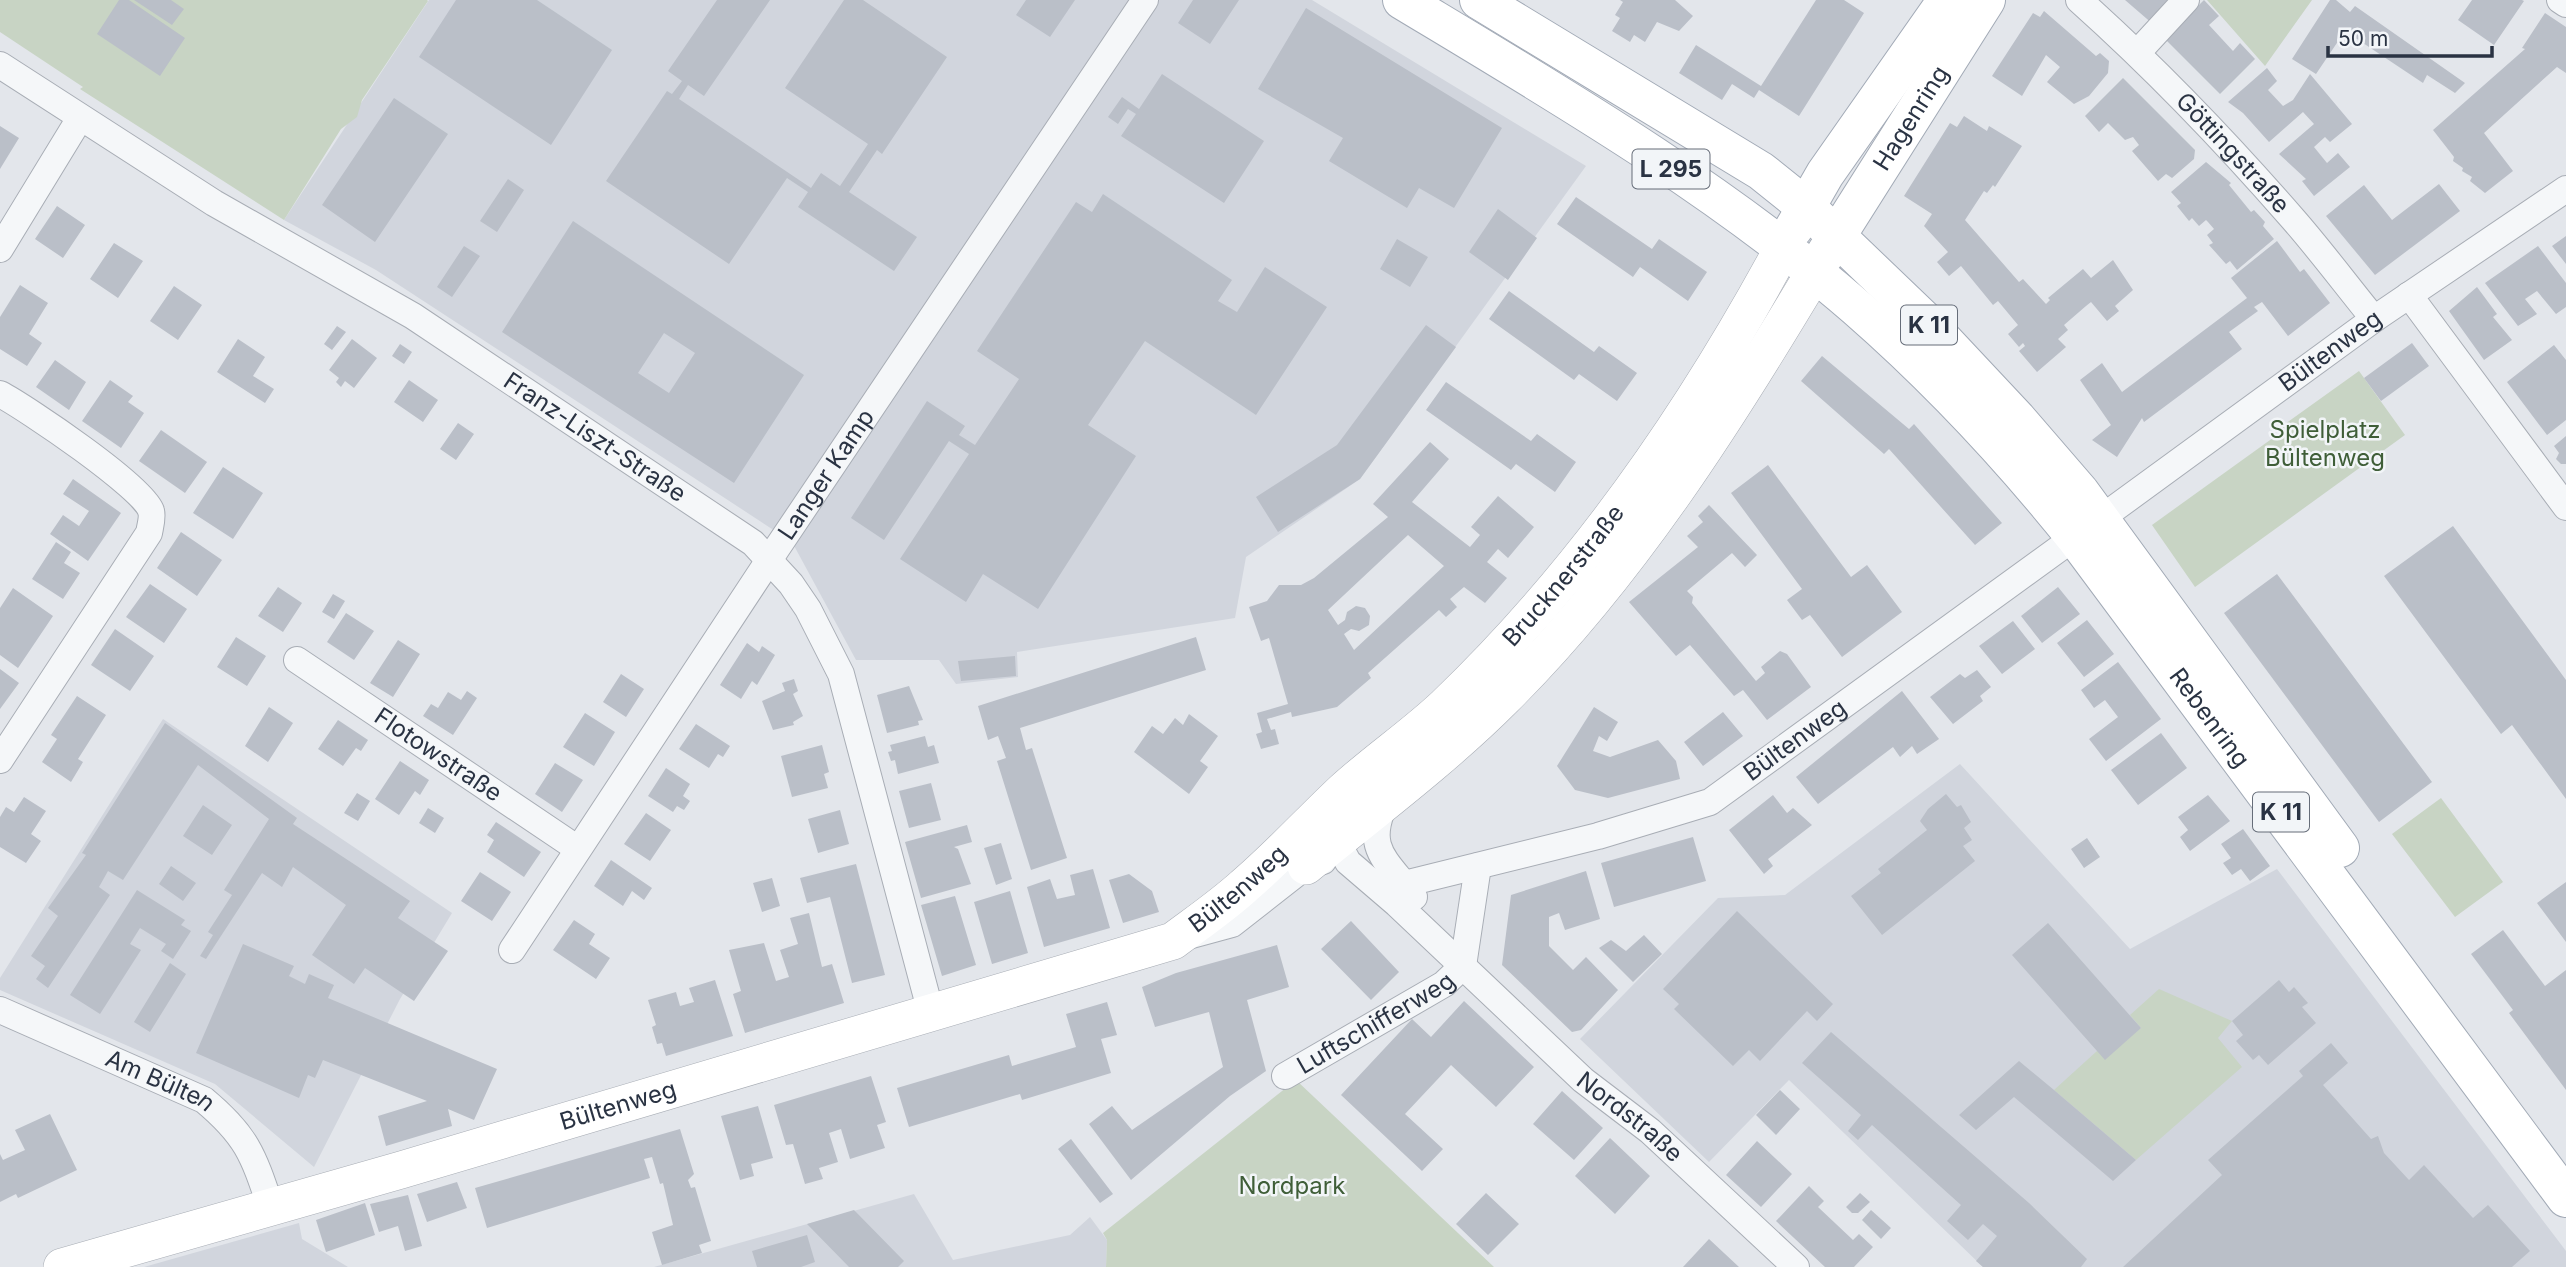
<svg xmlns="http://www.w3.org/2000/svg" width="2566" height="1267" viewBox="0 0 2566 1267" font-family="Inter,sans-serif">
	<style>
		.built { fill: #d1d5dd }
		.green { fill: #c8d4c4 }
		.building { fill: #babfc8; fill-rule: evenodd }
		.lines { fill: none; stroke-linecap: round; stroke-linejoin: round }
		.minor-casing { stroke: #a8adb5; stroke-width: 28 }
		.secondary-casing { stroke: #a8adb5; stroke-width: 38 }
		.primary-casing { stroke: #a2aab6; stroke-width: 40 }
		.minor { stroke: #f5f7f9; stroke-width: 26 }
		.secondary { stroke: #fff; stroke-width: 37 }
		.primary { stroke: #fff; stroke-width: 38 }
		.labels { text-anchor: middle; stroke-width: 5; stroke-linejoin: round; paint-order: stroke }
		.shield { fill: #f2f5f8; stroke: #666d79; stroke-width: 2 }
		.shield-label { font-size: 23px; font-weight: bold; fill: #2a3343 }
		.street-label { font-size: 24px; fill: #2a3343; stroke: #f2f5f8 }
		.park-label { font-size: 24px; fill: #3f5e38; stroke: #f2f5f8 }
	</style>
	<rect width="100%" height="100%" fill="#e3e6eb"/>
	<path class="built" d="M429,0H1312L1586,166L1360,479L1246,557L1235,618L1017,652L1018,677L956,684L939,660H856L792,542L376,270L284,220Z
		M163,719L452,913L400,999L314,1167L215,1084L0,990V978Z
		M1960,764L2130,949L2277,869L2566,1251V1267H1983L1789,1080L1709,1162L1580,1039L1718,898L1785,895Z
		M914,1194L953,1260L1070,1235L1090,1217L1107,1240L1106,1267H654Z
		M299,1223L302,1239L348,1267H144Z"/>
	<path class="green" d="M0,0H427L428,1L362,100L357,117L341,129L284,220L80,89L83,87L0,32Z
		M2207,0H2312L2265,66Z
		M2359,371L2405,435L2195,587L2152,525L2284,430L2282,426Z
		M2441,798L2503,882L2455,917L2392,834Z
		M2159,989L2232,1021L2218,1038L2242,1067L2136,1160L2054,1090L2097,1051L2141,1028L2130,1015Z
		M1296,1080L1494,1267H1106L1107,1240L1103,1233Z"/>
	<path class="building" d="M119,0H129L185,38L160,76L97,34Z
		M134,0H171L184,9L172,25Z
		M456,0H537L612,50L551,145L419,57Z
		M717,0H770L704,96L688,85L679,99L811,188L821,173L840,186L868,144L785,88L844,0H863L947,57L882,154L877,150L849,192L917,237L894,271L798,207L808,192L787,178L729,264L606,181L667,91L672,94L682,81L668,71Z
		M1026,0H1075L1050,37L1016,15Z
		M1193,0H1239L1210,44L1178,23Z
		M1620,0H1675L1693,16L1679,31L1657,22L1645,42L1634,35L1630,42L1612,31L1620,18L1615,15L1623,2Z
		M1816,0H1844L1864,13L1799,116L1759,90L1754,98L1732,84L1722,100L1679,73L1696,45L1761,86Z
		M2125,0H2175L2154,25Z
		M2204,0L2219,16L2209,25L2233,51L2240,43L2255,59L2220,94L2165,39Z
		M2330,0H2336L2350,12L2355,6L2465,83L2455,93L2427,75L2423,83L2345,31L2316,74L2292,59Z
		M2472,0H2522L2524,1L2494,45L2458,20Z
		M1306,8L1502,128L1454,208L1419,188L1407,208L1329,161L1343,138L1258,89Z
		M2044,11L2096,56L2100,53L2109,61L2108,73L2089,96L2074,104L2047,82L2060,67L2046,55L2022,96L1992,76L2033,13L2040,17Z
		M2545,13L2566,27V73L2557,67L2484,133L2513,171L2485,193L2470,181L2472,177L2462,171L2463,168L2453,161L2454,157L2433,130L2525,49L2522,48Z
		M2267,68L2277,81L2268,90L2283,106L2293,100L2310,74L2352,124L2330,142L2325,137L2314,147L2327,163L2338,153L2350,167L2314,196L2302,181L2306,179L2279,154L2314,124L2303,112L2269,142L2243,113L2228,102Z
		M1162,74L1264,141L1224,203L1121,136L1136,114L1128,109L1118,124L1108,117L1122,97L1139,109Z
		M2123,78L2195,150L2194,159L2172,178L2166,174L2158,181L2132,151L2139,145L2133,137L2125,140L2108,123L2099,132L2085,116Z
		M394,98L448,134L375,242L322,205Z
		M1964,116L1987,131L1989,126L2022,146L1995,187L1993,185L1987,193L1984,191L1965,220L2019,282L2023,279L2046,304L2050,300L2048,298L2083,269L2091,278L2113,260L2133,290L2115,306L2119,311L2107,321L2091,302L2086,306L2064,325L2068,330L2058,339L2066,347L2037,372L2019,351L2025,346L2023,343L2019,347L2008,334L2018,325L1998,301L1993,305L1961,266L1949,276L1937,262L1948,252L1924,226L1932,214L1904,196L1950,123L1957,127Z
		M0,126L19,138L0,169Z
		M2206,162L2231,183L2229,185L2251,212L2254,210L2265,222L2263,226L2274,239L2237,270L2230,261L2226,264L2209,245L2213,243L2207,235L2214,229L2208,222L2206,220L2199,226L2192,218L2189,221L2177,206L2181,203L2171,192Z
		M508,179L524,190L497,232L480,221Z
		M2439,184L2460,211L2375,275L2326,216L2364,185L2392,220Z
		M1103,194L1232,280L1218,301L1237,312L1265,267L1327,307L1256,415L1145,341L1088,425L1136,456L1038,609L983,574L966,602L900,559L969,454L949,441L884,540L851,518L927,401L965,426L959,435L975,445L1019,379L977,351L1076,202L1092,212Z
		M1576,197L1652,249L1659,239L1707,272L1688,301L1640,267L1633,277L1557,224Z
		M57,206L85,225L63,258L35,239Z
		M1498,209L1537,238L1508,280L1469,252Z
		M573,221L804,375L734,483L502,332ZM664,333L695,353L669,393L638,373Z
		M2566,236V264L2552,246Z
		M1397,239L1428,257L1410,287L1380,269Z
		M2277,241L2300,272L2304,269L2330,303L2288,336L2262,302L2254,307L2258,311L2229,332L2242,349L2144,422L2142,418L2117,457L2092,440L2111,425L2080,380L2102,363L2122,392L2247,298L2231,278Z
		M114,243L143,261L118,298L90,279Z
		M464,246L480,256L452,297L437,287Z
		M2538,246L2566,283V307L2556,314L2537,291L2525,299L2537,314L2518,326L2485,283Z
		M20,285L48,303L29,334L42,343L27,366L0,349V317Z
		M174,286L202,305L178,340L150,321Z
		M2477,287L2497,314L2493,317L2512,340L2484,360L2449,311Z
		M1509,291L1594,352L1599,346L1637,373L1617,401L1579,374L1574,380L1489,319Z
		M1426,325L1456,347L1360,479L1278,532L1256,497L1337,445Z
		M337,326L346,332L332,350L324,344Z
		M238,339L265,357L253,376L274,389L265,403L217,372Z
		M352,339L377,358L354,388L345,381L341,387L336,382L339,378L329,370Z
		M2412,343L2429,366L2381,401L2364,378Z
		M400,344L412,352L404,364L392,356Z
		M2554,345L2566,360V420L2547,435L2507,382Z
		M1822,356L1909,429L1914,424L2002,523L1975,545L1889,449L1884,454L1801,381Z
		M55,360L86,382L69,410L36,387Z
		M110,380L133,396L128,402L144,413L121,448L82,421Z
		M409,380L438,400L423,422L394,402Z
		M1446,382L1531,441L1537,434L1576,462L1555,492L1516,464L1511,470L1426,410Z
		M458,423L474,434L456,460L440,449Z
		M161,430L207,462L185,493L139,461Z
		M2566,436V464H2561L2556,459L2559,453L2554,446Z
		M1430,442L1449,459L1412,502L1470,547L1480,535L1471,527L1498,496L1534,527L1508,558L1498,549L1487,562L1507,578L1485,603L1464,587L1450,599L1457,607L1446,617L1439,610L1368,673L1371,678L1337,707L1292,717L1291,712L1267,719L1271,730L1275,729L1279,744L1261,749L1256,734L1262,732L1257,713L1288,704L1269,638L1261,641L1249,607L1267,601L1279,585H1301L1314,578L1388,517L1373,504ZM1408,535L1444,566L1354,650L1344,634L1351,629L1359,631L1369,625L1370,616L1365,608L1356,606L1347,612L1345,620L1338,625L1328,610Z
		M1768,465L1851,577L1867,565L1902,612L1842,657L1810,615L1802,620L1787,600L1802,589L1731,493Z
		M223,467L263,493L233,539L193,513Z
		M73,479L121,513L88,561L50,534L63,515L79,526L89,511L63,494Z
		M1709,505L1757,555L1745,567L1732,553L1687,591L1693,597L1692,603L1756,681L1765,673L1761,667L1780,651L1787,654L1811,687L1767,720L1743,690L1734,696L1690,645L1676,656L1629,602L1698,547L1687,536L1703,522L1698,516Z
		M2453,526L2566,680V799L2512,725L2501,734L2384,576Z
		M181,532L222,560L197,596L157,568Z
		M56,542L71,552L64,563L80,573L63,599L32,579Z
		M2277,574L2432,782L2379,822L2224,613Z
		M150,584L187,609L164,643L126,617Z
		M278,587L302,603L283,632L258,616Z
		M2058,587L2080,614L2042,643L2021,616Z
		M13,588L53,616L18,668L0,655V608Z
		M333,594L345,601L334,619L322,612Z
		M346,613L374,631L354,660L327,642Z
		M2087,620L2114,654L2084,677L2057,643Z
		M2013,621L2035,649L2002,674L1979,646Z
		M115,629L154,656L130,691L91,665Z
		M236,637L266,656L247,686L217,667Z
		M1196,637L1206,670L1020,728L1026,750L1032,748L1067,858L1031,870L997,761L1006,758L998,736L988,740L978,706Z
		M398,640L420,654L393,697L370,683Z
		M747,643L759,652L762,646L775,655L757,685L752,681L741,699L720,685Z
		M1015,656L1016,676L961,681L958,661Z
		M2118,662L2161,719L2106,761L2089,739L2118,717L2105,700L2094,708L2081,690Z
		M0,669L19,683L0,709Z
		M1977,670L1991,687L1980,696L1983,701L1953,724L1930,697L1960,674L1965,678Z
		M621,674L644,689L626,717L603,702Z
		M794,679L798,691L793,694L803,716L793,722L794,725L773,730L762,701L785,691L782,683Z
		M909,686L923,720L918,721L919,725L887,733L877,695Z
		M467,691L477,698L453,735L423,716L431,704L438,708L448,692L461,700Z
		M1902,691L1939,739L1917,754L1912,746L1900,757L1893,747L1818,804L1796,777Z
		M77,696L106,715L78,759L83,762L71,782L42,762L57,739L51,735Z
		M269,707L293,723L268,762L245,746Z
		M1594,707L1618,722L1607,741L1599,736L1593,751L1610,757L1658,740L1676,761L1680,779L1608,798L1575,790L1557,766Z
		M1723,712L1743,736L1703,766L1684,742Z
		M585,713L615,732L594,766L563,747Z
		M1189,714L1218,736L1200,761L1208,767L1189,794L1134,752L1152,726L1163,734L1175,718L1183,725Z
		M338,720L368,740L361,751L356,748L343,766L318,749Z
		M165,723L297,818L293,824L410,901L398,918L448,951L414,1001L365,968L354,984L312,955L346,905L293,867L282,887L262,873L206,959L200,956L213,935L208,932L232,895L224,890L269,819L198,765L123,880L108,871L99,887L110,895L48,988L36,979L45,966L31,956L58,916L48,908L86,855L82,853Z
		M696,724L730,746L723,757L718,754L709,768L679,749Z
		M2161,733L2187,768L2138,805L2111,770Z
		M925,736L928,747L934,745L939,763L898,774L895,760L891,761L888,752L892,751L890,745Z
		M822,745L829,772L824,774L828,788L792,797L781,756Z
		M400,761L429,780L420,795L415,791L399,815L375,799Z
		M555,763L583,780L562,812L535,794Z
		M666,768L690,784L683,796L690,801L684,810L677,806L673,812L648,796Z
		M931,783L941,820L909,828L899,791Z
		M357,793L370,801L358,821L344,813Z
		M1946,794L1957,807L1961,805L1971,822L1964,828L1972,840L1963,846L1975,861L1882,935L1851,896L1881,873L1878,869L1927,830L1920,821L1928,809Z
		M1773,795L1787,813L1793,808L1812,825L1768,859L1773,866L1764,874L1729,830Z
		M2208,795L2230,821L2190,851L2180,837L2188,830L2178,817Z
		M24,797L46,811L31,834L41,841L26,863L0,847V817L6,807L14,812Z
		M203,805L232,825L212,855L183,836Z
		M428,808L444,818L435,833L419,823Z
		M840,810L849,844L818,853L808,819Z
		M646,813L671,830L650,861L624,844Z
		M496,822L541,852L524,877L487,852L494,840L487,835Z
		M967,825L972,842L954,847L958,849L971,884L921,898L905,842Z
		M2243,829L2270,866L2250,881L2241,869L2232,875L2223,863L2231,858L2221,844Z
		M1693,837L1706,881L1614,907L1601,863Z
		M2087,838L2100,857L2084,868L2071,849Z
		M1001,843L1012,879L996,885L984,848Z
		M611,860L652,888L644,900L632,891L623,906L594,886Z
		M856,864L885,975L852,983L830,897L807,903L800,878Z
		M171,866L196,883L183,901L159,884Z
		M1093,869L1110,928L1044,947L1027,887L1050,879L1057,899L1075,895L1070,875Z
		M1586,871L1600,919L1565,930L1559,913L1549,917V946L1573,970L1586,957L1618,990L1581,1030L1572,1032L1502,965L1511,895Z
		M480,872L511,892L492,921L461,901Z
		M1129,874L1152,891L1159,912L1123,923L1109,880Z
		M772,878L780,906L762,912L753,883Z
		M2566,882V942L2537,903Z
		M137,890L185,920L181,925L191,931L173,959L161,951L166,944L140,928L130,944L141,950L100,1014L70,995Z
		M1010,891L1028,953L992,964L974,902Z
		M955,896L976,965L942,976L921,905Z
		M1737,911L1833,1004L1817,1021L1807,1011L1760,1061L1749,1050L1733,1066L1674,1009L1679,1004L1663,989Z
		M809,913L822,967L832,964L844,1003L745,1033L733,994L741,991L729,950L764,943L776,981L789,977L780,950L798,944L790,918Z
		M574,920L595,934L589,944L610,958L596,979L553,950Z
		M1351,921L1399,972L1371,1000L1321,949Z
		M2048,923L2141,1028L2105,1060L2012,955Z
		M2503,930L2545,986L2566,970V1090L2509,1013L2513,1010L2471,954Z
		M1644,935L1662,954L1633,982L1599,948L1611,940L1626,951Z
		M243,944L294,966L289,976L305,984L309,974L334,985L328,998L497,1069L474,1120L448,1109L452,1126L386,1146L378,1116L427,1101L323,1060L315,1078L308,1075L299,1098L196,1053Z
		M1277,945L1289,987L1247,1000L1266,1071L1230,1096L1131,1180L1089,1124L1112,1106L1132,1130L1223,1067L1209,1012L1155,1027L1142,987L1176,973Z
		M170,963L186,974L150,1032L134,1022Z
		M715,980L733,1036L666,1056L662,1043L657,1044L652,1027L656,1025L648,1000L676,992L680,1006L694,1002L689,988Z
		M2279,980L2289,992L2294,987L2308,1003L2302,1007L2316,1023L2268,1065L2259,1055L2253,1060L2236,1041L2243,1035L2232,1021Z
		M1464,1001L1534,1067L1496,1107L1451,1065L1405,1114L1443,1149L1422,1171L1341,1095L1412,1019L1431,1037Z
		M1107,1002L1117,1035L1101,1039L1111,1073L1022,1100L1020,1094L909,1127L897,1088L1009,1055L1012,1066L1076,1047L1066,1014Z
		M1831,1032L2029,1203L2087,1259L2081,1267H1983L1976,1261L1997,1236L1983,1224L1968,1240L1947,1221L1961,1205L1872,1125L1858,1140L1848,1131L1861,1115L1802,1063Z
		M2331,1043L2348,1063L2323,1085L2371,1139L2378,1136L2384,1153L2409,1180L2424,1165L2473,1218L2488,1205L2530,1251L2512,1267H2123L2222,1175L2208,1160L2303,1076L2299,1071Z
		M2019,1061L2054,1090L2136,1160L2113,1181L2014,1097L1976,1130L1959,1115Z
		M871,1076L886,1122L877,1125L885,1148L850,1159L841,1129L829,1133L838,1162L819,1168L823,1179L805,1184L793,1144L786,1145L774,1105Z
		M1780,1090L1800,1109L1776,1135L1756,1115Z
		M1562,1091L1603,1128L1574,1160L1533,1124Z
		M758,1106L773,1158L751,1164L754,1176L740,1180L721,1116Z
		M50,1114L77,1170L18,1198L16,1194L0,1202V1154L3,1160L25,1150L15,1130Z
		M680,1129L694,1174L688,1180L691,1188L695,1187L711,1241L699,1245L702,1253L662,1265L652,1232L673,1225L663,1183L660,1184L652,1157L644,1159L650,1178L487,1228L475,1188Z
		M1610,1138L1650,1176L1615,1214L1575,1176Z
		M1071,1139L1113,1194L1100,1203L1058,1149Z
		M1757,1141L1792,1174L1761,1207L1726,1175Z
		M457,1182L467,1208L427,1222L417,1194Z
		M1809,1186L1824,1201L1818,1207L1853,1240L1859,1234L1873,1247L1854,1267H1825L1776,1221Z
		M1486,1193L1519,1224L1488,1255L1456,1224Z
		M1860,1193L1870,1202L1858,1213H1852L1846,1207Z
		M408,1195L422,1246L405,1251L398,1226L379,1232L370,1204Z
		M365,1203L375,1235L326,1252L316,1220Z
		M854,1210L904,1261L898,1267H849L807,1224Z
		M1871,1210L1891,1228L1881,1239L1862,1220Z
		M807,1235L815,1262L801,1267H757L752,1251Z
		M1709,1239L1739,1267H1683Z"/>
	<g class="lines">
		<defs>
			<g id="minor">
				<path id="s1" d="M2079,0C2155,68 2226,142 2293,219C2321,251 2347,286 2374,319"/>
				<path d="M2560,0L2566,4"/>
				<path d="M2138,52L2186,0"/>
				<path id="s2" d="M0,65L214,203L413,316L753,543L791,584L808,609L841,674L931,1013"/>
				<path d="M0,249L80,118"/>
				<path d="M2409,295L2566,507"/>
				<path d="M0,394C25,407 145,488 151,511C153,517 150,527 149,533L0,760"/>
				<path id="s3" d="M2100,519L2374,319L2566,189"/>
				<path id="s4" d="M297,660L578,849"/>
				<path d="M1386,801C1363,849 1386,859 1414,897"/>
				<path id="s5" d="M1343,824L1341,849L1348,862L1397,904L1583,1080L1650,1131L1796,1267"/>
				<path id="s6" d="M1404,884L1598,836L1710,802L2075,537"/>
				<path d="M1188,936L1232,924L1306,866L1323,861"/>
				<path id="s7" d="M512,950L777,548L1145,0"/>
				<path d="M1463,966L1478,866"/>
				<path id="s8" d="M0,1010L204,1100C246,1135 253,1154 270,1205"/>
				<path id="s9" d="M1285,1076L1444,984L1463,966"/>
			</g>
			<g id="secondary">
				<path d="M1306,866C1373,811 1443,759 1504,698C1628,575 1725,422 1814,273"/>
				<path id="s10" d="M62,1267L401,1170L1173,941C1197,923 1222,906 1244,886C1279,856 1310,822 1343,791C1376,761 1413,736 1445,706C1582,575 1693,415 1783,248"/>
			</g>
			<g id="primary">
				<path id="s11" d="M1402,0C1558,94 1719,188 1857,308C1936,377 2009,455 2075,537L2566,1198"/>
				<path d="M1479,0L1761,171L1806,207L1927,323L2017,419L2080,492L2340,848"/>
				<path d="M1794,228L1825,174L1947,0"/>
				<path id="s12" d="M1824,256L1986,0"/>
			</g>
		</defs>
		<use href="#minor" class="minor-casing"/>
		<use href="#secondary" class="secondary-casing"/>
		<use href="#primary" class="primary-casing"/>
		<use href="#minor" class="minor"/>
		<use href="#secondary" class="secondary"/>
		<use href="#primary" class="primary"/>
	</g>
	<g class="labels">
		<g class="shield">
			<rect x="1632.5" y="149.5" width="77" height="39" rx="5"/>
			<rect x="1901" y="305.5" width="56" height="39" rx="5"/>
			<rect x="2253" y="792.5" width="56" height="39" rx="5"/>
		</g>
		<g class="shield-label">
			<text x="1671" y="177">L 295</text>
			<text x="1929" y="333">K 11</text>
			<text x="2281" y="820">K 11</text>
		</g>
		<g class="street-label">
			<text dy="8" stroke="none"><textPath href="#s12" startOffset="163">Hagenring</textPath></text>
			<text dy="8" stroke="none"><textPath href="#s1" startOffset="217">Göttingstraße</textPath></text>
			<text dy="8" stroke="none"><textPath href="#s3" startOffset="285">Bültenweg</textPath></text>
			<text dy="8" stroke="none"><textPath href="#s2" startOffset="702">Franz-Liszt-Straße</textPath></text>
			<text dy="8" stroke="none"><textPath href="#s7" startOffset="570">Langer Kamp</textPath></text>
			<text dy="8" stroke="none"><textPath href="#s10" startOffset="1694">Brucknerstraße</textPath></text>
			<text dy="8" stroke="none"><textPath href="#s11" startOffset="1092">Rebenring</textPath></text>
			<text dy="8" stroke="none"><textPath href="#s6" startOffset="422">Bültenweg</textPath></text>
			<text dy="8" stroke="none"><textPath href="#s4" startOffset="170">Flotowstraße</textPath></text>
			<text dy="8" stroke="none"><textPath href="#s10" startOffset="1241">Bültenweg</textPath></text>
			<text dy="8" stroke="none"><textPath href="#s9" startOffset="105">Luftschifferweg</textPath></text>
			<text dy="8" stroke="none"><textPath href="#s8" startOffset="175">Am Bülten</textPath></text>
			<text dy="8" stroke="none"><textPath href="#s10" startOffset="579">Bültenweg</textPath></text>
			<text dy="8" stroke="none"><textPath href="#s5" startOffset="420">Nordstraße</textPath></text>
		</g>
		<g class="park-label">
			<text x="2325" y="438">Spielplatz<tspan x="2325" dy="28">Bültenweg</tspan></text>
			<text x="1292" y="1194">Nordpark</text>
		</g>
	</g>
	<path d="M2328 46v10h164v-10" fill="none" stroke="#2a3343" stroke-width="3.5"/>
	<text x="2338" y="46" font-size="21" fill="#2a3343" stroke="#f2f5f8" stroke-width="5" paint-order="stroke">50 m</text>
</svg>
